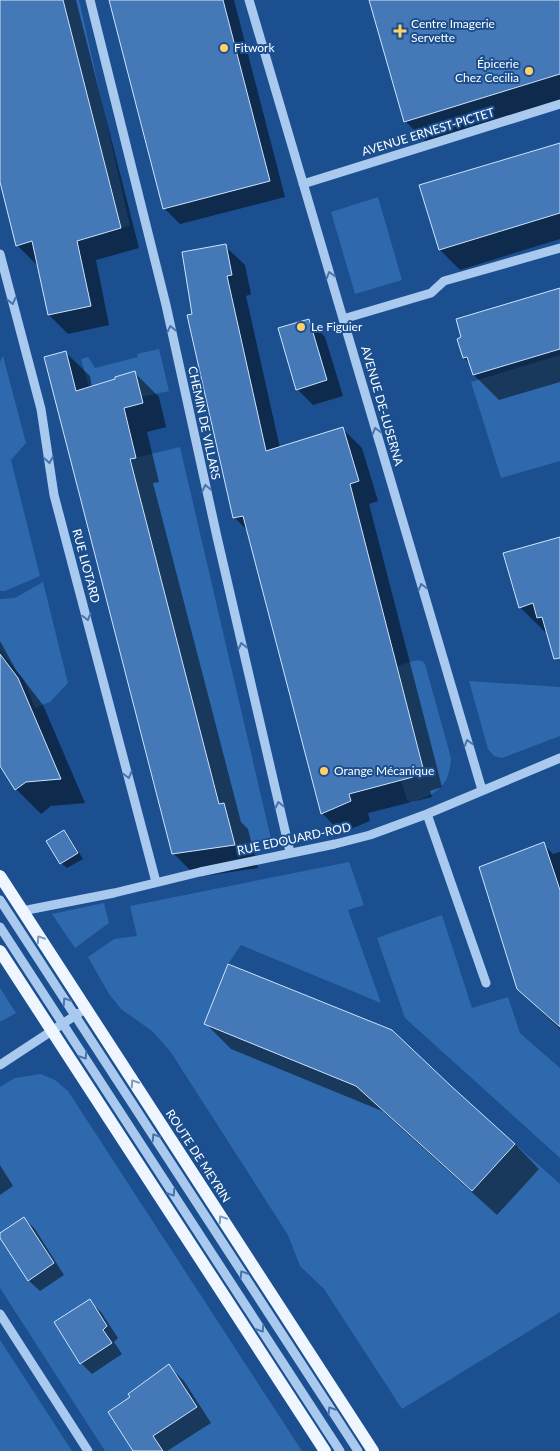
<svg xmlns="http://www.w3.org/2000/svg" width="560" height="1451" viewBox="0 0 560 1451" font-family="Lato,sans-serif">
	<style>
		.green { fill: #2e69ad }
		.shadow { fill: #0007 }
		.building { fill: #4478b7; stroke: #cfe3fa }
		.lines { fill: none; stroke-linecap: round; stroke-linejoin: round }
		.minor { stroke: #a9c9ee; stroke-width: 9 }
		.major { stroke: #f0f6ff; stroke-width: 12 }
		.oneway { stroke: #4674ac }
		.oneway2 { stroke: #7b9ac1 }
		.poi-dot { fill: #ffd166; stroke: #1b4f8f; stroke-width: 2 }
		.labels { text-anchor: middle; stroke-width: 4; stroke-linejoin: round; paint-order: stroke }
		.poi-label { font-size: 12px; fill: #fff; stroke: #1b4f8f; text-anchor: start }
		.street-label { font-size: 12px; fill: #fff; stroke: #1b4f8f }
	</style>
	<rect width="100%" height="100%" fill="#1b4f8f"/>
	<path class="green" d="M63,0H79L130,226L121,228Z
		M378,197L402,280L355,294L331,212Z
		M159,349L169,391L141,397L135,371L115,377L116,385L98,389L97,385L89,387L81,359L88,357L95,368L138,357L137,354Z
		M560,355V461L501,478L471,382Z
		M3,356L26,443L11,460L40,576L5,591H0V362Z
		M180,447L271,839L235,845L224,804H219L130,459Z
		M43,582L68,683L50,702L35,708L24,680L0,651V599L15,598Z
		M417,660L422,661L425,664L451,758C449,788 437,793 411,803L407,800L401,781L413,777L411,771L423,767L397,666Z
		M469,681L560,687V736L502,758L494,756L488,749Z
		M349,862L364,905L348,910L381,1003L241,945L228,964L205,1024L356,1086L472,1191L515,1144L560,1184V1312L402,1409L324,1289L300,1266L288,1235L170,1051L152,1031L121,1009L109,994L88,957L114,939L137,936L130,906Z
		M104,903L109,923L75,948L52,914Z
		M442,915L472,1008L508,997L520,1033L560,1068V1158L405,1018L377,938Z
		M0,988L16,1013L0,1022Z
		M41,1074L55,1080L68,1091L302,1451H105L0,1288V1087L15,1078Z
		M0,1340L72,1451H0Z"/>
	<path class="shadow" d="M0,0H76L139,248L96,260L109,325L68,334L49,315L38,264H36L17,245L0,179Z
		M110,0H234L285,197L180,224L164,208Z
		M370,0H560V101L426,142L405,121Z
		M560,144V239L460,270L440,250Z
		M225,246L245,265L251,294L246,296L280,448L343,429L362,448L378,501L369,504L442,787L430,791L432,797L368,813L370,821L341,833L322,813L248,531L235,518L194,315Z
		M560,289V382L499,400L474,375L471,365L464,358Z
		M309,320L325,337L343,396L313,405L297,389Z
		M66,353L90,376L92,387L135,373L159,397L166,427L147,432L159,482L153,483L241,822L248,829L258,868L197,877L173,853Z
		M560,538V649L548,631L545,632L520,607Z
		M0,641L16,670L43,705L85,803L51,806L41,814L16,789L0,764Z
		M64,831L69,837L83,859L67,868L61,863Z
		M543,844L553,854L560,852V1029L518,989Z
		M206,1024L450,1087L515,1144L539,1169L497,1215L382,1111L231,1049Z
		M0,1165L13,1186L0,1195Z
		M24,1218L35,1229L64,1275L40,1291L28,1280L0,1236V1234Z
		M89,1301L101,1312L118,1338L114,1342L122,1354L92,1374L81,1363Z
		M169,1366L184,1381L211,1423L167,1451H134Z"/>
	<path class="building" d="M0,0H63L121,228L77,241L91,306L48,315L32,241L16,246L0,182Z
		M109,0H223L270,181L163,209Z
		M369,0H560V74L404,122Z
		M560,143V213L439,250L419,185Z
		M226,244L232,275L227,276L266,451L343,427L359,481L350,484L423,768L411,771L413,777L349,794L351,801L321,814L243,516L233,518L187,315L192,314L182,252Z
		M560,288V349L473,375L467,357L463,358L457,339L461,337L456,319Z
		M309,319L327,380L296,390L278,328Z
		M66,351L76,391L115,379V377L135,371L143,403L124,408L136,458L130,459L219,804L224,803L235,845L172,854L44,357Z
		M560,537V658L554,659L542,617L537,618L533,603L519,608L503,553Z
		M0,654L18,678L61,779L26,782L15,790L0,766Z
		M64,830L78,853L60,864L46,841Z
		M544,842L560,890V1027L517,989L479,867Z
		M228,964L392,1030L451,1086L515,1144L472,1191L356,1086L204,1024Z
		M24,1217L54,1263L28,1281L0,1238V1233Z
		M90,1299L107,1326L103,1330L112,1343L80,1364L54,1322Z
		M169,1364L197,1407L153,1436L163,1451H133L108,1412L130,1397L128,1394Z"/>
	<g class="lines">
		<path class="minor" d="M90,0L166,305L217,537L290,852
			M249,0L482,790
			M303,184L560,104
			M0,254L41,409L54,495L156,882
			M343,319L431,293L444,281L560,248
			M427,814L486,983
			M0,900L358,1451
			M22,911L114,893L200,872L335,844L370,835L427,814L560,758
			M0,927L340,1451
			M0,1065L79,1013
			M0,1314L88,1451"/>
		<path class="major" d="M0,876L373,1451
			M0,951L325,1451"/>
	</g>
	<defs><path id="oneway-chevron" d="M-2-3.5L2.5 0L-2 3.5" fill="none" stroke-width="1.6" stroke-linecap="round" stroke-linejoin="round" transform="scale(1.25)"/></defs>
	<g class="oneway">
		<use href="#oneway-chevron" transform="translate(330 275) rotate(-107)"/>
		<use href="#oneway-chevron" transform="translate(12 301) rotate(76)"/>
		<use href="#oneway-chevron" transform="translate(171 329) rotate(-102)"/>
		<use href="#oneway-chevron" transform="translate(376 431) rotate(-106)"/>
		<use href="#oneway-chevron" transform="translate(49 460) rotate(81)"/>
		<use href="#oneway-chevron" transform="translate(206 488) rotate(-102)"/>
		<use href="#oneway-chevron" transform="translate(422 587) rotate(-106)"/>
		<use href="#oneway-chevron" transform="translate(87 617) rotate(75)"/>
		<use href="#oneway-chevron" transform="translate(242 646) rotate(-103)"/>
		<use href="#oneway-chevron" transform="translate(468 743) rotate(-106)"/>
		<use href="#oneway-chevron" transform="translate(128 775) rotate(75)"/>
		<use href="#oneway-chevron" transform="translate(279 805) rotate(-103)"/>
		<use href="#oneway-chevron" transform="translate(66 1001) rotate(-124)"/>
		<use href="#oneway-chevron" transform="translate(84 1056) rotate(57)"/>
		<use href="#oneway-chevron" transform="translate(155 1137) rotate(-123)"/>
		<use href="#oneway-chevron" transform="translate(172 1193) rotate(57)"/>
		<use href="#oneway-chevron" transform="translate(243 1274) rotate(-123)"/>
		<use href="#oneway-chevron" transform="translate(261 1329) rotate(57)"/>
		<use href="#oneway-chevron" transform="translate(331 1410) rotate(-123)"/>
	</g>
	<g class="oneway2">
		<use href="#oneway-chevron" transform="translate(40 939) rotate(-123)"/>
		<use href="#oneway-chevron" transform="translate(134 1083) rotate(-123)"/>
		<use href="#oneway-chevron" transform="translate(222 1219) rotate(-123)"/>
	</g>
	<g class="poi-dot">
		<path d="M397.5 23.5h5v5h5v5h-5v5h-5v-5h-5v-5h5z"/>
		<circle cx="224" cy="48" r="5"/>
		<circle cx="529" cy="71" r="5"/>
		<circle cx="301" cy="327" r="5"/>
		<circle cx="324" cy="771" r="5"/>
	</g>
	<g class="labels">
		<g class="poi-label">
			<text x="411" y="28">Centre Imagerie<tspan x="411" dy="14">Servette</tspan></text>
			<text x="234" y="52">Fitwork</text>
			<text x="519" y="68" text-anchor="end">Épicerie<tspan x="519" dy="14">Chez Cecilia</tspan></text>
			<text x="311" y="331">Le Figuier</text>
			<text x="334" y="775">Orange Mécanique</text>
		</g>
		<g class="street-label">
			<text transform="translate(428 132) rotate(-17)" y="4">AVENUE ERNEST-PICTET</text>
			<text transform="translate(382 406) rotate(74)" y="4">AVENUE DE-LUSERNA</text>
			<text transform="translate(204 423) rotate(78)" y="4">CHEMIN DE VILLARS</text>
			<text transform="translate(86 566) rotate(75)" y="4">RUE LIOTARD</text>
			<text transform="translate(294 839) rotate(-12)" y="4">RUE EDOUARD-ROD</text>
			<text transform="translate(198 1156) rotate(57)" y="4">ROUTE DE MEYRIN</text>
		</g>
	</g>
</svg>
